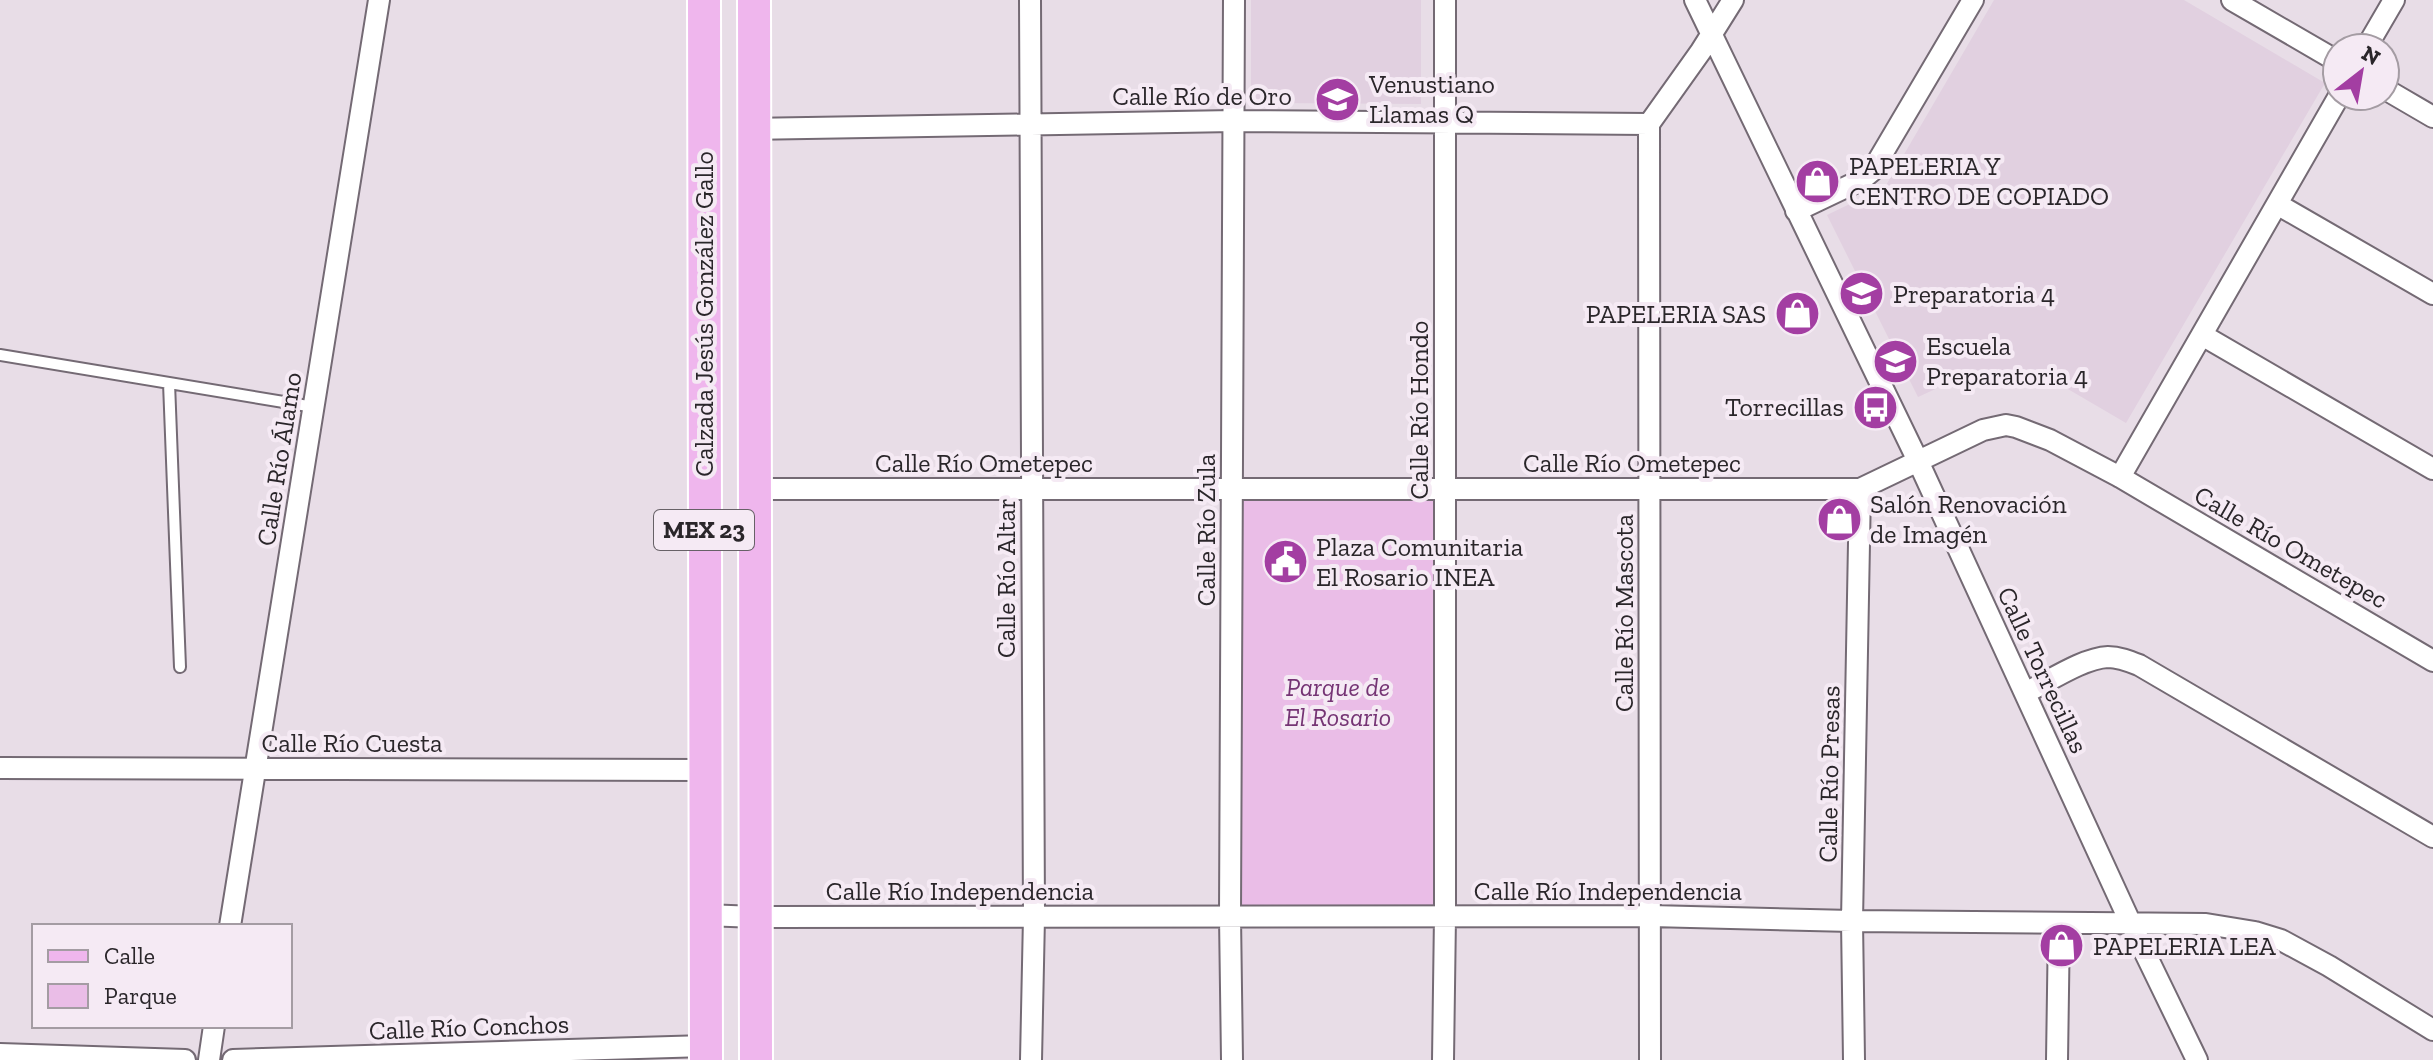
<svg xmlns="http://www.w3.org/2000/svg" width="2433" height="1060" viewBox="0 0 2433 1060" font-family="'Zilla Slab',serif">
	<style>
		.built { fill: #e1d0e0 }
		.green { fill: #eabde7 }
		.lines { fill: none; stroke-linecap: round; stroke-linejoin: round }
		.service-casing { stroke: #746a74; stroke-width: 14 }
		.minor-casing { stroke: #746a74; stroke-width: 24 }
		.primary-casing { stroke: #fff; stroke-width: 36 }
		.service { stroke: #fff; stroke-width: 10 }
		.minor { stroke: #fff; stroke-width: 20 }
		.primary { stroke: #efb6ed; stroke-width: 32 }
		.labels { text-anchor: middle; stroke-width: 8; stroke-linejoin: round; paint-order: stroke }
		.shield { fill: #f5eaf4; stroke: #676167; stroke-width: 2 }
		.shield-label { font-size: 24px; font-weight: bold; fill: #2a262a }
		.poi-label { font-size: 26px; fill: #2a262a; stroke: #f5eaf4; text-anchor: start }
		.street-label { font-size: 26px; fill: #2a262a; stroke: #f5eaf4 }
		.park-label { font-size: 26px; font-style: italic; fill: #753474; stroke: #f5eaf4 }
	</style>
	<rect width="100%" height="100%" fill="#e8dde7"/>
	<path class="built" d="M1251,0H1421V104L1251,103Z
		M1994,0H2184L2325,83L2126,423L2049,378L2007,370L1966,375L1918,397L1827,215L1885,187Z"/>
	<path class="green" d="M1440,494L1439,910H1236L1238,495Z"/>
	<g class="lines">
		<defs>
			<path id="service" d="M0,355L314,407
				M169,383L180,667"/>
			<path id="minor" d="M1030,0L1034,917L1031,1060
				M1695,0L1918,461L2131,924L2197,1060
				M2232,0L2337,61
				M2366,48L2394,0
				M2385,89L2433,117
				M754,129L1234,121L1649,124
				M2277,204L2433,294
				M1796,211L1861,180L1872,171L1973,0
				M2202,335L2433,469
				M2120,477L2339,96
				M756,489H1860L1983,430L2006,425L2016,427L2050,440L2120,477L2433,661
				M2025,693C2048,682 2083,658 2108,657C2119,657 2129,661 2139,665L2433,837
				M0,768L704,770
				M705,915L756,917L1651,916L1852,921L2206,924L2255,932L2281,940L2329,966L2433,1030
				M230,926L379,0
				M0,1054L185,1060
				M209,1060L214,1026
				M233,1060L706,1046
				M1232,1060L1230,917L1234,0
				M1443,1060L1445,916V0
				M1650,1060L1649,124L1701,51L1733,0
				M1854,1060L1852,921L1860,489
				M2057,1060L2059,923"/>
			<path id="primary" d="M704,0L706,1060
				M754,0L756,1060"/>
		</defs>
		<use href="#service" class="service-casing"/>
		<use href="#minor" class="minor-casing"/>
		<use href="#primary" class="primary-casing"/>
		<use href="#service" class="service"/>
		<use href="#minor" class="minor"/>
		<use href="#primary" class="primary"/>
	</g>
	<defs>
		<symbol id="school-disc" viewBox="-11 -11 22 22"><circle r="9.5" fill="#a33ea2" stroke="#f5eaf4"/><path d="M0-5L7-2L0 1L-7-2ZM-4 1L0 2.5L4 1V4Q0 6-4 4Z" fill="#fff"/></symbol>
		<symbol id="shop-disc" viewBox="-11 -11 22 22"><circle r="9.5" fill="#a33ea2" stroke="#f5eaf4"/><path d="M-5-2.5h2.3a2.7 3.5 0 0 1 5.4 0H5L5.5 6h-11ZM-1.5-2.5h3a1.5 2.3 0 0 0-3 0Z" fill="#fff"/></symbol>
		<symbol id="university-disc" viewBox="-11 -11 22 22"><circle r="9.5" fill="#a33ea2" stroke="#f5eaf4"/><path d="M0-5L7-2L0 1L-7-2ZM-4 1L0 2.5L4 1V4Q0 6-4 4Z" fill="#fff"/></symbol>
		<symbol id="bus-disc" viewBox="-11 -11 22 22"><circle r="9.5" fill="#a33ea2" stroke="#f5eaf4"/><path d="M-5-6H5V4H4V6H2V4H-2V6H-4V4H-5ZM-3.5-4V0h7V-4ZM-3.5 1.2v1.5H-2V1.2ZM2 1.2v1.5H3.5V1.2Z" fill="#fff"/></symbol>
		<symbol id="civic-disc" viewBox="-11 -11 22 22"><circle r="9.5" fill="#a33ea2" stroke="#f5eaf4"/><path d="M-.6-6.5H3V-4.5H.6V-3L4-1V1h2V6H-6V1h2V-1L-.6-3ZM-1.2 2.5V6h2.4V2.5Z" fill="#fff"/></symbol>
	</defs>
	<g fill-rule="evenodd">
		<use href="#school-disc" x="1312" y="74" width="51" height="51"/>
		<use href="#shop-disc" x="1792" y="156" width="51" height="51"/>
		<use href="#university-disc" x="1836" y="268" width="51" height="51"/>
		<use href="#shop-disc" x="1772" y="288" width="51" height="51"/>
		<use href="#university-disc" x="1870" y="336" width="51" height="51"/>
		<use href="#bus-disc" x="1850" y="382" width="51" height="51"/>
		<use href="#shop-disc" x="1814" y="494" width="51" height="51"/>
		<use href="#civic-disc" x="1260" y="536" width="51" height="51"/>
		<use href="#shop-disc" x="2036" y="920" width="51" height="51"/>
	</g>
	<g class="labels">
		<rect class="shield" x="654" y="510" width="100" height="40" rx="6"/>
		<g class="shield-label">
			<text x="704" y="538">MEX 23</text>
		</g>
		<g class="poi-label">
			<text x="1369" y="93">Venustiano<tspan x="1369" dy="30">Llamas Q</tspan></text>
			<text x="1849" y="175">PAPELERIA Y<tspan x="1849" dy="30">CENTRO DE COPIADO</tspan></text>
			<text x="1893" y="303">Preparatoria 4</text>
			<text x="1766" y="323" text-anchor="end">PAPELERIA SAS</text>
			<text x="1926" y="355">Escuela<tspan x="1926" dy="30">Preparatoria 4</tspan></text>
			<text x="1844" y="416" text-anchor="end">Torrecillas</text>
			<text x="1870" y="513">Salón Renovación<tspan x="1870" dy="30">de Imagén</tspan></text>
			<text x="1316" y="556">Plaza Comunitaria<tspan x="1316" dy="30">El Rosario INEA</tspan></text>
			<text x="2093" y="955">PAPELERIA LEA</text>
		</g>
		<g class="street-label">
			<text x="1202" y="105">Calle Río de Oro</text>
			<text transform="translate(704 314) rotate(-90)" y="9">Calzada Jesús González Gallo</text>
			<text transform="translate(1419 410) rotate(-90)" y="9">Calle Río Hondo</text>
			<text transform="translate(279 459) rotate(-81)" y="9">Calle Río Álamo</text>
			<text x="984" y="472">Calle Río Ometepec</text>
			<text x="1632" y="472">Calle Río Ometepec</text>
			<text transform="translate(1206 530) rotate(-90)" y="9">Calle Río Zula</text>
			<text transform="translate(2291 547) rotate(30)" y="9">Calle Río Ometepec</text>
			<text transform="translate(1006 578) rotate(-90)" y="9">Calle Río Altar</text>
			<text transform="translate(1624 613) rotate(-90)" y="9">Calle Río Mascota</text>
			<text transform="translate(2043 670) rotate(65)" y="9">Calle Torrecillas</text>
			<text x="352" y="752">Calle Río Cuesta</text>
			<text transform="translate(1829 774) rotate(-89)" y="9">Calle Río Presas</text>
			<text x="960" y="900">Calle Río Independencia</text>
			<text x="1608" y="900">Calle Río Independencia</text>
			<text transform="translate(469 1027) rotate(-2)" y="9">Calle Río Conchos</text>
		</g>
		<g class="park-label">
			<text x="1338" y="696">Parque de<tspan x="1338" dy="30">El Rosario</tspan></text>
		</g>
	</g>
	<rect x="32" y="924" width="260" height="104" fill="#f5eaf4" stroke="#a49ca3" stroke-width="2"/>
	<rect x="48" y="950" width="40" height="12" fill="#efb6ed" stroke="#a49ca3" stroke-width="2"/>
	<text x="104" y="964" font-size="24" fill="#2a262a">Calle</text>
	<rect x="48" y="984" width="40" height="24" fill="#eabde7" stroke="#a49ca3" stroke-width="2"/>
	<text x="104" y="1004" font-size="24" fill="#2a262a">Parque</text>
	<g transform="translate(2361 72) rotate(31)"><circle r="38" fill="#f5eaf4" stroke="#a49ca3" stroke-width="2"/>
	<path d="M0-6L14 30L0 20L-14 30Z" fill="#a33ea2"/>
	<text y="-12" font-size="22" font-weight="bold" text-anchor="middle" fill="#2a262a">N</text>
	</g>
</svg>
